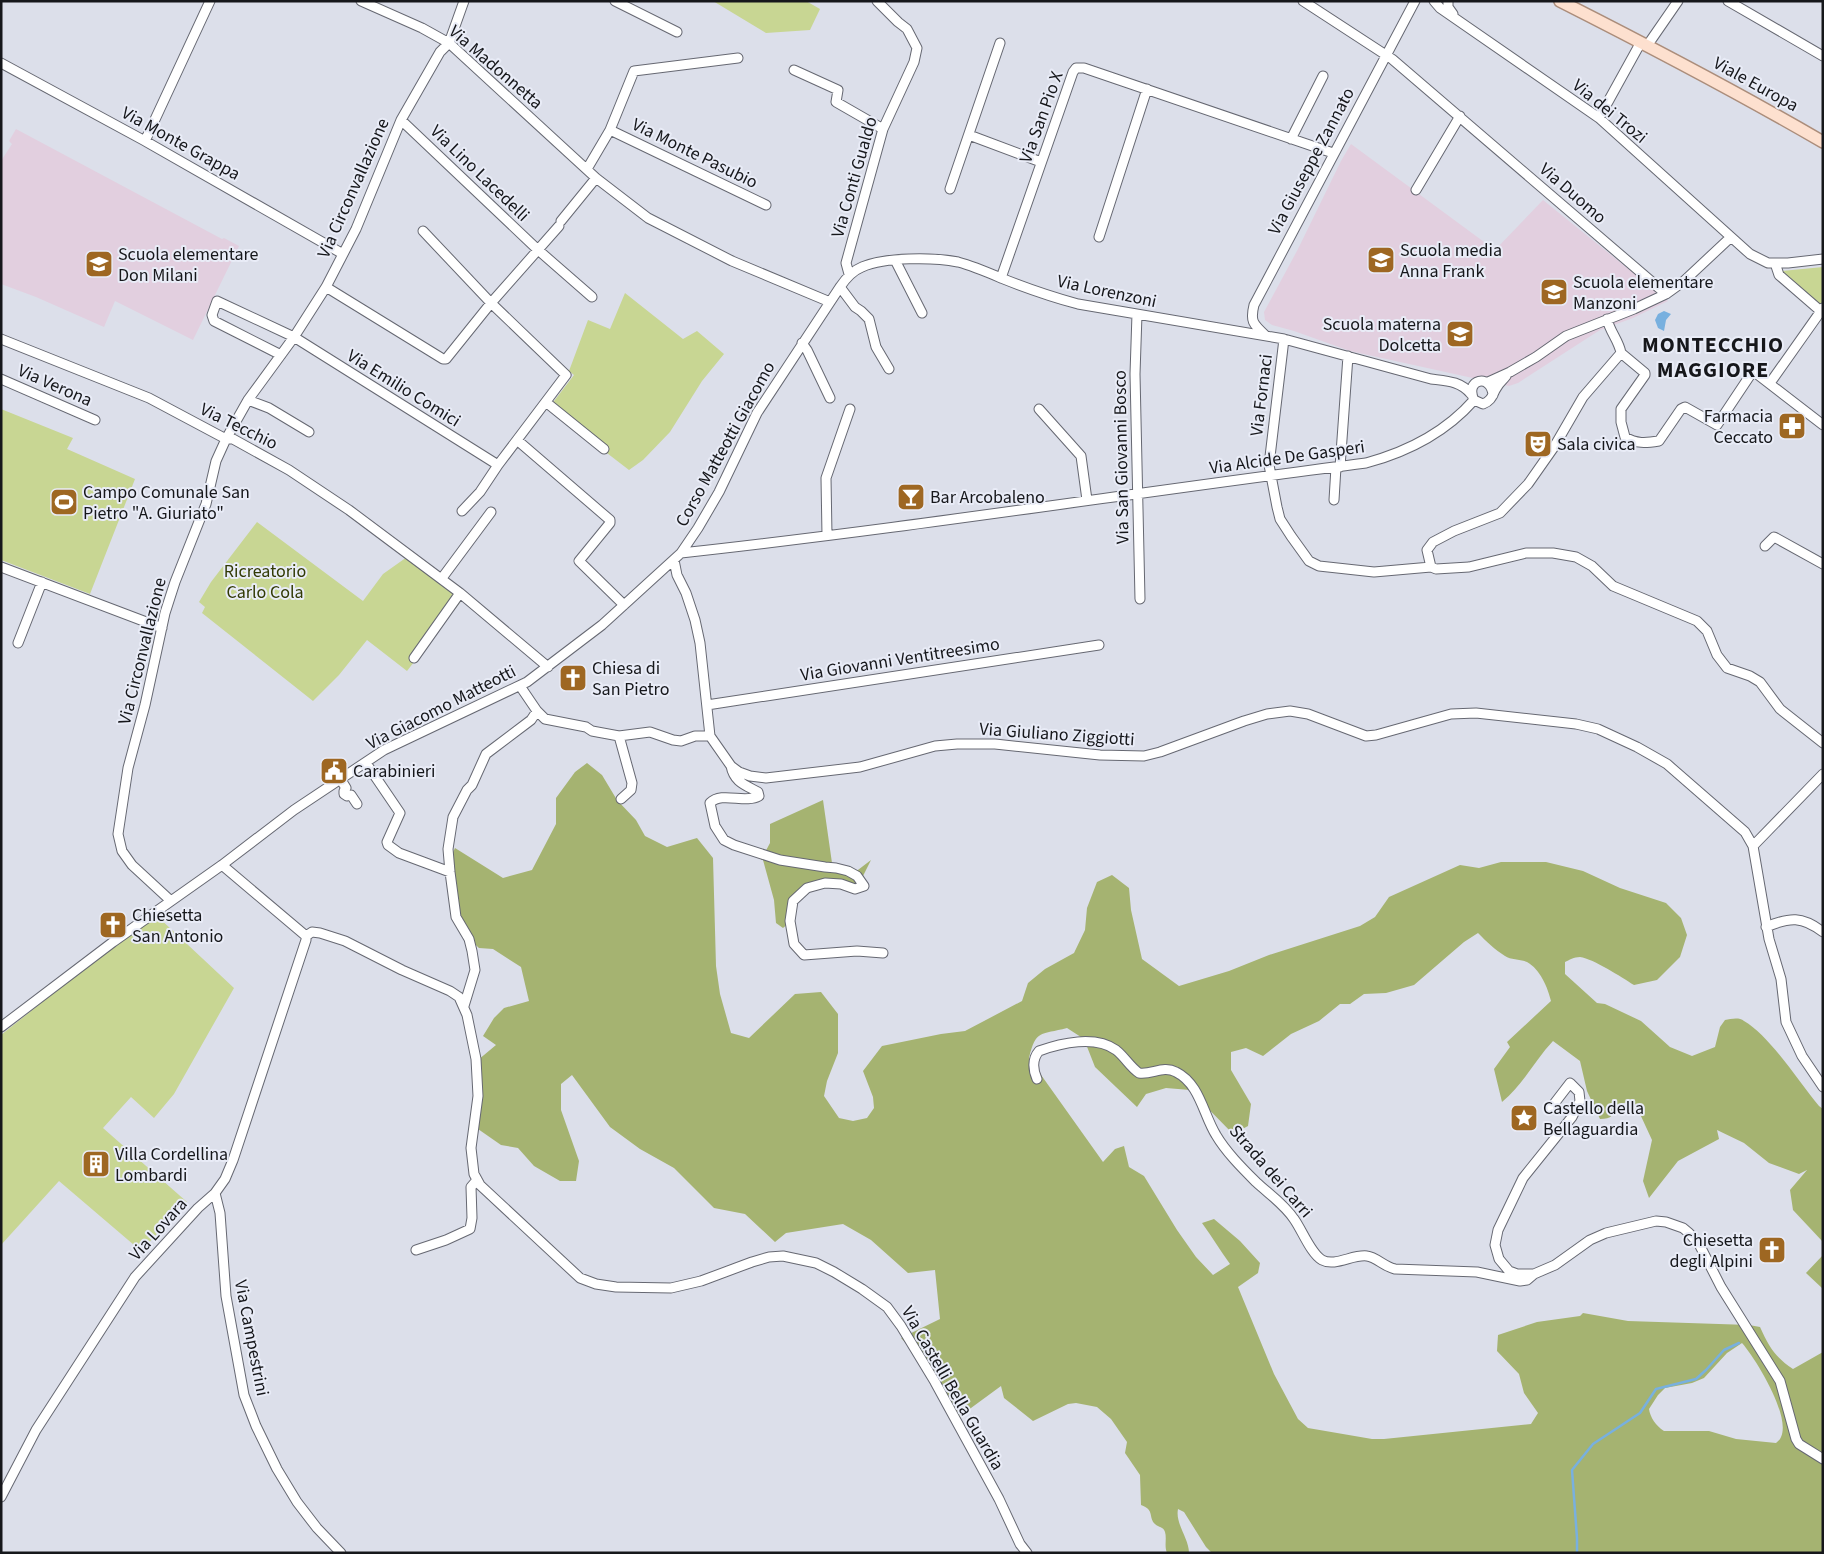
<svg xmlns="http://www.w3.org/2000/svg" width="1824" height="1554" viewBox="0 0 1824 1554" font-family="'Source Sans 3',sans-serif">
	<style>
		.education { fill: #e2cfdf }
		.green { fill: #c8d693 }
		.forest { fill: #a5b371; fill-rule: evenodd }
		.water { fill: #78b0df }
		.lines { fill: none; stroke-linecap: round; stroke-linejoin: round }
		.stream { stroke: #78b0df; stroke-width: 2.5 }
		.minor-casing { stroke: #666872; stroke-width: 11 }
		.major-casing { stroke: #ab8d7b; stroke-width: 14 }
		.minor { stroke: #fff; stroke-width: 9 }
		.major { stroke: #fde0cf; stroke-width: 11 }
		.labels { text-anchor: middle; stroke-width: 4; stroke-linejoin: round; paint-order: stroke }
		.street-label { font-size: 18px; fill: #16171b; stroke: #e9ecf7 }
		.poi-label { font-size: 18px; fill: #16171b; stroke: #e9ecf7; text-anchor: start }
		.park-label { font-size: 18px; fill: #323a05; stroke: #e9ecf7 }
		.district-label { font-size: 22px; font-weight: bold; letter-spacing: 1px; fill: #16171b; stroke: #e9ecf7 }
	</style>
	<rect width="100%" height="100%" fill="#dcdfea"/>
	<path class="education" d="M16,129L222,239L224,238L239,246L193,340L115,301L104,327L36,297L1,284V161L12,144L9,141Z
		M1351,144L1495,250L1543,200L1668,301L1633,318L1600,330L1518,383L1509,386L1350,351L1294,331L1272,325L1265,320L1264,312L1298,249L1341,161Z"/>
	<path class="green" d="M713,1H806L820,9L810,30L766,33Z
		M1823,267V301L1820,305L1782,271Z
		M625,293L683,339L697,331L724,354L702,381L670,432L643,460L629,470L577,430L551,405L574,375L569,371L588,320L610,329Z
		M1,409L73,438L67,449L135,479L90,594L1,560Z
		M257,522L363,601L383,574L407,557L462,600L407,671L367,640L339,675L313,701L202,613L205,607L199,602L211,582Z
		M156,915L234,988L174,1094L154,1118L131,1097L103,1128L187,1202L141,1251L59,1181L1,1245V1035L56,991Z"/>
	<path class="forest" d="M587,763L602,775L617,800L636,820L645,836L667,847L697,838L713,858L716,966L720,994L731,1033L749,1038L795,994L821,992L838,1014V1053L827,1081L824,1096L839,1118L853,1121L867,1118L874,1108L873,1097L863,1071L882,1046L941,1034L965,1031L1022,1001L1028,983L1045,969L1074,953L1085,930L1087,908L1097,882L1112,875L1129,888L1131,910L1142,959L1179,986L1229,971L1269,955L1360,926L1375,917L1389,897L1460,865L1479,868L1501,862H1546L1583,871L1620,888L1666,903L1681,918L1687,935L1680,957L1657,980L1634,985C1621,977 1594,959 1580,957C1574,957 1569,960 1565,962V974L1597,1003L1605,1004L1641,1021L1670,1047L1692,1056L1715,1047L1720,1027L1725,1020C1731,1019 1739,1017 1744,1021C1770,1036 1799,1082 1819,1106L1823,1109V1242L1793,1210L1790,1190L1807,1170L1799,1174L1769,1163L1744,1143L1717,1130L1719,1139L1678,1161L1649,1198L1643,1181L1652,1140L1640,1114L1628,1102L1616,1105C1614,1115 1612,1119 1600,1119L1587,1091L1580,1061L1553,1041C1535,1060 1523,1085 1502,1102L1494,1069L1510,1047L1507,1042L1551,1001C1548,988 1540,969 1527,962C1520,959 1511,960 1505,956C1495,950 1486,941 1478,933L1464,942L1414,985L1386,993L1364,994L1350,1004H1340L1319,1021L1291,1034L1263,1056L1246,1048L1231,1052V1070L1251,1104L1248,1126L1233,1134L1190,1090L1166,1088L1146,1094L1137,1107L1095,1067L1084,1039L1067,1028C1041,1035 1036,1029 1029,1058L1103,1162L1115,1149L1124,1146L1129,1167L1144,1176L1177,1230L1196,1257L1213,1275L1230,1264C1220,1250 1212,1237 1202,1223L1214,1219L1240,1241L1260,1263L1258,1273L1238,1287L1274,1374L1298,1419L1308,1428L1372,1439H1384L1531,1424L1538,1413L1524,1393L1519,1374L1497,1351L1498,1335L1537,1322L1580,1316L1583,1313L1628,1321L1749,1325L1760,1327C1769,1347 1775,1357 1793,1369L1823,1352V1553H1212L1206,1547L1184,1512L1178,1509C1175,1524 1189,1538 1189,1553H1167C1164,1546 1167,1539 1165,1532C1163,1526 1159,1528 1155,1524C1148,1517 1155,1510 1141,1505L1140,1475L1125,1453L1127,1442L1111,1419L1097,1407L1076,1403L1068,1404L1033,1421L1004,1398L1001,1386L971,1408L955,1423L928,1367L901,1338L940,1319L935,1270L908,1273L871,1240L843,1224L786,1233L775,1242L745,1214L714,1208L674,1168L640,1149L610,1127L572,1075L561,1084V1110L579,1161L576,1181H560L534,1166L518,1148L501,1145L478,1129V1060L496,1045L483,1036L494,1018L504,1008L529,1001L521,967L493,949L479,948L464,934L447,865L455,848L503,878L532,870L556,824V798L575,772ZM1742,1343C1756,1359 1791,1416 1781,1437C1780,1440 1778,1441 1776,1443L1736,1439L1709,1431H1664C1656,1426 1650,1417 1649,1409L1658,1395L1665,1388L1692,1383L1704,1378L1727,1353Z
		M823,800L832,863L854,873L871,860L861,880C857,882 851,886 846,886C831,887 824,879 808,890C794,899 796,920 783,928L776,923L774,900L763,860H761L770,843V824Z
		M1823,1255V1289L1806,1273Z"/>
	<path class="water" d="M1664,311L1671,314L1666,320L1664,331L1658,328L1655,320L1658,314Z"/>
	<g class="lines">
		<path class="stream" d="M1577,1553V1538L1572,1470L1593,1444L1640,1413L1656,1389L1696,1379L1706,1370L1724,1350L1739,1343"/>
		<defs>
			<path id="minor" d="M361,1L422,28L449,43L596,178L648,218L732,261L830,302
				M615,1L677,32
				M1303,1L1392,59L1666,294
				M1434,1L1440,8L1599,118L1750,254L1768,263H1788L1823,259
				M1448,1V7L1453,14
				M1728,1L1823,56
				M1649,43L1678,1
				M1,63L145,141L343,254
				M794,70L838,90L836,102L883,129
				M1599,118L1641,42
				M401,120L537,249L592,297
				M610,130L766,205
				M969,135L1041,162
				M1291,139L1323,76
				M145,141L210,1
				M587,169L610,130L634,71L738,58
				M950,189L1000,43
				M1416,190L1460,116
				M561,221L596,178
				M1099,237L1147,89
				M895,260L922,313
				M1775,263L1779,275L1823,313
				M849,274L846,263L883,129L914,62L917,48L907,29L898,22L877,1
				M1001,278L1073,72L1076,68H1084L1333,153
				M326,287L443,359H446L491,303L559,226
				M840,287L855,307L861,311L869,319L876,347L889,369
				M1137,314L1135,374L1140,599
				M1607,319C1610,332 1619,341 1621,353
				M1265,335C1253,324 1250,321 1254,305L1415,1
				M1,339L149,398L226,439H233L289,470L349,510L460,593L548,667
				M1284,339L1269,465L1277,507L1280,519L1291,536L1309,561L1319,566L1374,572L1431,567
				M802,343L807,350L830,398
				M1621,353L1583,397L1554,447L1528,484L1500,513L1454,531L1433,542L1427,550L1431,567L1436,569L1469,567L1526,553H1553L1576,557L1592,566L1613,586L1697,621L1707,631L1717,655L1727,668L1750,676L1760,682L1780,709L1823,743
				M1621,353L1645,373V375L1621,409V422L1625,437C1636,444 1646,443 1659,441L1681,409L1685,407L1717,425L1753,371L1823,425
				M281,355L214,321L212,315L217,301L294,337L498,465L566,375L491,303L423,231
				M1,379L95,420
				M1488,382L1510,372L1536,357L1566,336L1634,309L1666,294L1684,281L1731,237
				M1770,383L1823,308
				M1493,395C1491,373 1464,379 1474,400L1483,404C1493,400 1492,394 1497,387C1499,383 1503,380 1506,376
				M248,400L269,408L309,432
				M547,403L604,449
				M1039,409L1081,456L1087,500
				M517,440L610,520V523L579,561L624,605
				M1340,467L1348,356
				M1334,500L1336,467
				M462,511L480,492L498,465
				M827,535L826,478L850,409
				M1765,546L1774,537L1776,538L1823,564
				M681,553C910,528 1138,492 1366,463C1407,452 1445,433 1474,400
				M674,560L677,575L686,593L695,620L700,643L710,736L731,766L739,772L750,776L766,778L860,767L935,746L957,744H995L1100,755L1144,756L1160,752L1244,721L1267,714L1290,711L1308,714L1366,736L1376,735L1451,714L1476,713L1576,724L1598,729L1637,747L1667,764L1745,832L1753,846L1769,939L1781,979L1786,1022L1802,1056L1823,1087
				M1,567L162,628
				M442,578L491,512
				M18,643L42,582
				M414,658L460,593
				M520,686L537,711L545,719L586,727L592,731L619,736L650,732L673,740L681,741L695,736H710
				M707,705L1099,645
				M619,736L632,783L631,790L621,799
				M366,763L400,813L387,842L388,845L399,853L450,872
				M731,766C734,782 745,785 758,792L759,796C745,804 722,791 710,803L715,826L724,840L734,845L780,860L825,867L836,868L848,871L857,876L864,886L855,889L841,884L825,883L807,888L793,901L790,921L794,944L804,955L857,951L883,953
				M341,780L346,788L344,791V794L347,796L351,795L357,804
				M1753,846L1823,774
				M222,865L306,936
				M171,901L132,865L122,851L118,834L128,768L145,705L165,613L175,582L206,504L216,461L226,439L248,400L294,337L326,287L356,229L401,120L440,52L449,43L464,1
				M1766,927C1790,917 1802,916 1823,932
				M306,936L312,932L320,933L345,941L402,970L450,991L459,997L467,1015L476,1059L478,1096L471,1148L474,1174L480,1185L580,1278L596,1284L616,1287L671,1288L701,1281L752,1262L769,1257L783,1256L816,1263L834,1272L862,1289L887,1307L901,1326L935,1382L999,1499L1020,1544L1027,1553
				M464,1006L475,970L472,951L469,939L456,917L450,872L448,849L453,817L467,790L472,785L486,754L531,720L537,711
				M1,1027L113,942L222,865L294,810L384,750L527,682L602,625L681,553L698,528L719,492L757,413L840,287C846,278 852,271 862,267C885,257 933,257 958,262C973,266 987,272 1001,278C1026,288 1052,297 1078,304L1284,339L1431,379C1447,381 1460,381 1471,394
				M1037,1079C1033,1070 1032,1059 1039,1051C1061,1043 1095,1035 1116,1050C1125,1057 1130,1067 1139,1073C1152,1075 1163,1065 1176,1072C1200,1084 1203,1114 1216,1135C1226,1152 1242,1168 1256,1182C1269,1194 1284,1204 1294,1219C1302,1230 1311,1254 1322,1260C1335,1267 1353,1254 1367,1256C1376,1257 1385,1267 1395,1269L1477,1272L1520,1281L1527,1280L1534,1274
				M1550,1109L1570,1083L1579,1092L1580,1101L1572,1117L1523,1178L1498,1230L1495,1245L1499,1259L1509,1271L1517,1274H1534L1555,1265L1590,1240L1606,1233L1656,1221L1666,1222L1683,1228L1689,1233L1699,1244L1721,1287L1780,1381L1796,1439L1799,1444L1823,1459
				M215,1193L220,1213L226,1296L244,1395L256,1426L277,1469L297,1502L317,1528L341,1553
				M416,1250L446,1240L470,1229L472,1218L471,1187L477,1180
				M1,1497L36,1430L135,1277L198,1208L215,1193L225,1179L233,1160L306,940V936"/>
			<path id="major" d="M1560,1C1649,46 1737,92 1823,142"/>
		</defs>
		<use href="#minor" class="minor-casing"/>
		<use href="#major" class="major-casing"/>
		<use href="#minor" class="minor"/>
		<use href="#major" class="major"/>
	</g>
	<defs>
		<symbol id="school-square" viewBox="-11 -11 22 22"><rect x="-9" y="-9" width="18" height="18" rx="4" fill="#9e6722" stroke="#e9ecf7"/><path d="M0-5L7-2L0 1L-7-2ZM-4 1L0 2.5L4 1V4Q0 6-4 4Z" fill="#fff"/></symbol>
		<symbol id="pharmacy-square" viewBox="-11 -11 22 22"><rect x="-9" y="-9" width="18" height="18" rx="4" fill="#9e6722" stroke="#e9ecf7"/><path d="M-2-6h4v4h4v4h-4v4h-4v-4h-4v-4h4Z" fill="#fff"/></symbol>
		<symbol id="theatre-square" viewBox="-11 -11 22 22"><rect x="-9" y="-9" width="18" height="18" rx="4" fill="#9e6722" stroke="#e9ecf7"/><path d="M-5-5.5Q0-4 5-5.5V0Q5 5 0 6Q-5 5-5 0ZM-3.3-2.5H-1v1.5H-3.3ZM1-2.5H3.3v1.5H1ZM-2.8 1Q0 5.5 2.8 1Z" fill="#fff"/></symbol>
		<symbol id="bar-square" viewBox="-11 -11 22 22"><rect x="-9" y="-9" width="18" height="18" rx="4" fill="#9e6722" stroke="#e9ecf7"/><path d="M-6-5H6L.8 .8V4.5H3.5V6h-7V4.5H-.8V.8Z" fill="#fff"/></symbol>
		<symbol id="stadium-square" viewBox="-11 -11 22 22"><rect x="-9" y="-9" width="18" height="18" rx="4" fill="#9e6722" stroke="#e9ecf7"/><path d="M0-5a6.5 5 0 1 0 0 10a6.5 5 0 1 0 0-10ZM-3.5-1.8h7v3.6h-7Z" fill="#fff"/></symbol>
		<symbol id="church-square" viewBox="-11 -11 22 22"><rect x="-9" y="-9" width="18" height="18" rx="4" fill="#9e6722" stroke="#e9ecf7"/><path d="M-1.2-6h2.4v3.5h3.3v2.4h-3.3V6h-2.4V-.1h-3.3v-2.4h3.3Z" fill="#fff"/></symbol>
		<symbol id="civic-square" viewBox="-11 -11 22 22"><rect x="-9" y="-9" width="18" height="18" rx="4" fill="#9e6722" stroke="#e9ecf7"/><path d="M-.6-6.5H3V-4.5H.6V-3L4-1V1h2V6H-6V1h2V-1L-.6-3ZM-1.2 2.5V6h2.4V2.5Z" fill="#fff"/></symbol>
		<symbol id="sight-square" viewBox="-11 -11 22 22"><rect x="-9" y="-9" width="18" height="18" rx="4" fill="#9e6722" stroke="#e9ecf7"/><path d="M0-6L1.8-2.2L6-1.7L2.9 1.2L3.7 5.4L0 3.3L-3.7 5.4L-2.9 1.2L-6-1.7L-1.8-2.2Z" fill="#fff"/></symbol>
		<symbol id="building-square" viewBox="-11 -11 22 22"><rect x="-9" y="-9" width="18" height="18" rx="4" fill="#9e6722" stroke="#e9ecf7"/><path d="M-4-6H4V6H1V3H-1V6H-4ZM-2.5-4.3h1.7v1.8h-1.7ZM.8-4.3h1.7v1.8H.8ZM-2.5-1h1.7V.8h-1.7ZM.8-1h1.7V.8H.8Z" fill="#fff"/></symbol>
	</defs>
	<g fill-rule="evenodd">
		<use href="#school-square" x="1365" y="244" width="32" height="32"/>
		<use href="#school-square" x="83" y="248" width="32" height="32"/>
		<use href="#school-square" x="1538" y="276" width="32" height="32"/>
		<use href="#school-square" x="1444" y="318" width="32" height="32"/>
		<use href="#pharmacy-square" x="1776" y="410" width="32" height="32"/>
		<use href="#theatre-square" x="1522" y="428" width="32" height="32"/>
		<use href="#bar-square" x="895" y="481" width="32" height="32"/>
		<use href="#stadium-square" x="48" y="486" width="32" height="32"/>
		<use href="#church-square" x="557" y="662" width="32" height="32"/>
		<use href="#civic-square" x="318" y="755" width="32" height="32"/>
		<use href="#church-square" x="97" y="909" width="32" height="32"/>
		<use href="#sight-square" x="1508" y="1102" width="32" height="32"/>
		<use href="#building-square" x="80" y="1148" width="32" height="32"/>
		<use href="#church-square" x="1756" y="1234" width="32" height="32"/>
	</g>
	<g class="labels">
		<g class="street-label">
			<text transform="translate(496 67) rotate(41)" y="6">Via Madonnetta</text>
			<text transform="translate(1756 84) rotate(29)" y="6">Viale Europa</text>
			<text transform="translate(1610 111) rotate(39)" y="6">Via dei Trozi</text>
			<text transform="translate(1041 117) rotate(-70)" y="6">Via San Pio X</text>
			<text transform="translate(181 143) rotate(29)" y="6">Via Monte Grappa</text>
			<text transform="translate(695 153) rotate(26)" y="6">Via Monte Pasubio</text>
			<text transform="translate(1311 161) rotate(-62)" y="6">Via Giuseppe Zannato</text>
			<text transform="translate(480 173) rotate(44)" y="6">Via Lino Lacedelli</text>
			<text transform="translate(854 177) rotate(-74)" y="6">Via Conti Gualdo</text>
			<text transform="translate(353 188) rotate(-66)" y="6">Via Circonvallazione</text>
			<text transform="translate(1573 193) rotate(41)" y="6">Via Duomo</text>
			<text transform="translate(1107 291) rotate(12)" y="6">Via Lorenzoni</text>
			<text transform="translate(55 385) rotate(24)" y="6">Via Verona</text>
			<text transform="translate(404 388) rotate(32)" y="6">Via Emilio Comici</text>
			<text transform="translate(1261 395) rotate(-83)" y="6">Via Fornaci</text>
			<text transform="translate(239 426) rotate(26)" y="6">Via Tecchio</text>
			<text transform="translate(725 444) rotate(-61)" y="6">Corso Matteotti Giacomo</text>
			<text transform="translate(1121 457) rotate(-91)" y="6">Via San Giovanni Bosco</text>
			<text transform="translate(1287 457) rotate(-8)" y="6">Via Alcide De Gasperi</text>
			<text transform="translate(142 651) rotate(-76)" y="6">Via Circonvallazione</text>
			<text transform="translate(900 659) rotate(-9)" y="6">Via Giovanni Ventitreesimo</text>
			<text transform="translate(441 707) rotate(-27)" y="6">Via Giacomo Matteotti</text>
			<text transform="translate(1057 734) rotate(4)" y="6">Via Giuliano Ziggiotti</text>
			<text transform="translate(1271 1171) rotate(49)" y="6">Strada dei Carri</text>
			<text transform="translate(158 1229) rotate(-48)" y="6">Via Lovara</text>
			<text transform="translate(252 1338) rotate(79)" y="6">Via Campestrini</text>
			<text transform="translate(953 1388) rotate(60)" y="6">Via Castelli Bella Guardia</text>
		</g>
		<g class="poi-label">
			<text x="1400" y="256">Scuola media<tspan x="1400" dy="21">Anna Frank</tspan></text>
			<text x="118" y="260">Scuola elementare<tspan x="118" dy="21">Don Milani</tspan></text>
			<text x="1573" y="288">Scuola elementare<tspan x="1573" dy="21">Manzoni</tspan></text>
			<text x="1441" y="330" text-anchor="end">Scuola materna<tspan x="1441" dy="21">Dolcetta</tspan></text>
			<text x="1773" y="422" text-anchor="end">Farmacia<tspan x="1773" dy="21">Ceccato</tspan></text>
			<text x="1557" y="450">Sala civica</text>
			<text x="83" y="498">Campo Comunale San<tspan x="83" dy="21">Pietro "A. Giuriato"</tspan></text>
			<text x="930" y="503">Bar Arcobaleno</text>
			<text x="592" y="674">Chiesa di<tspan x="592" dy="21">San Pietro</tspan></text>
			<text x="353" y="777">Carabinieri</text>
			<text x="132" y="921">Chiesetta<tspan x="132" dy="21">San Antonio</tspan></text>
			<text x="1543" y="1114">Castello della<tspan x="1543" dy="21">Bellaguardia</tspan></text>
			<text x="115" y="1160">Villa Cordellina<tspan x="115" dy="21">Lombardi</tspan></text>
			<text x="1753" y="1246" text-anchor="end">Chiesetta<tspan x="1753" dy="21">degli Alpini</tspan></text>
		</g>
		<g class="park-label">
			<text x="265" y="577">Ricreatorio<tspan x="265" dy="21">Carlo Cola</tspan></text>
		</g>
		<g class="district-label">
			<text x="1713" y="352">MONTECCHIO<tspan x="1713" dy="25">MAGGIORE</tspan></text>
		</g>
	</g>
	<rect width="1824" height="1554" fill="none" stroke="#16171b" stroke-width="5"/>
</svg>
